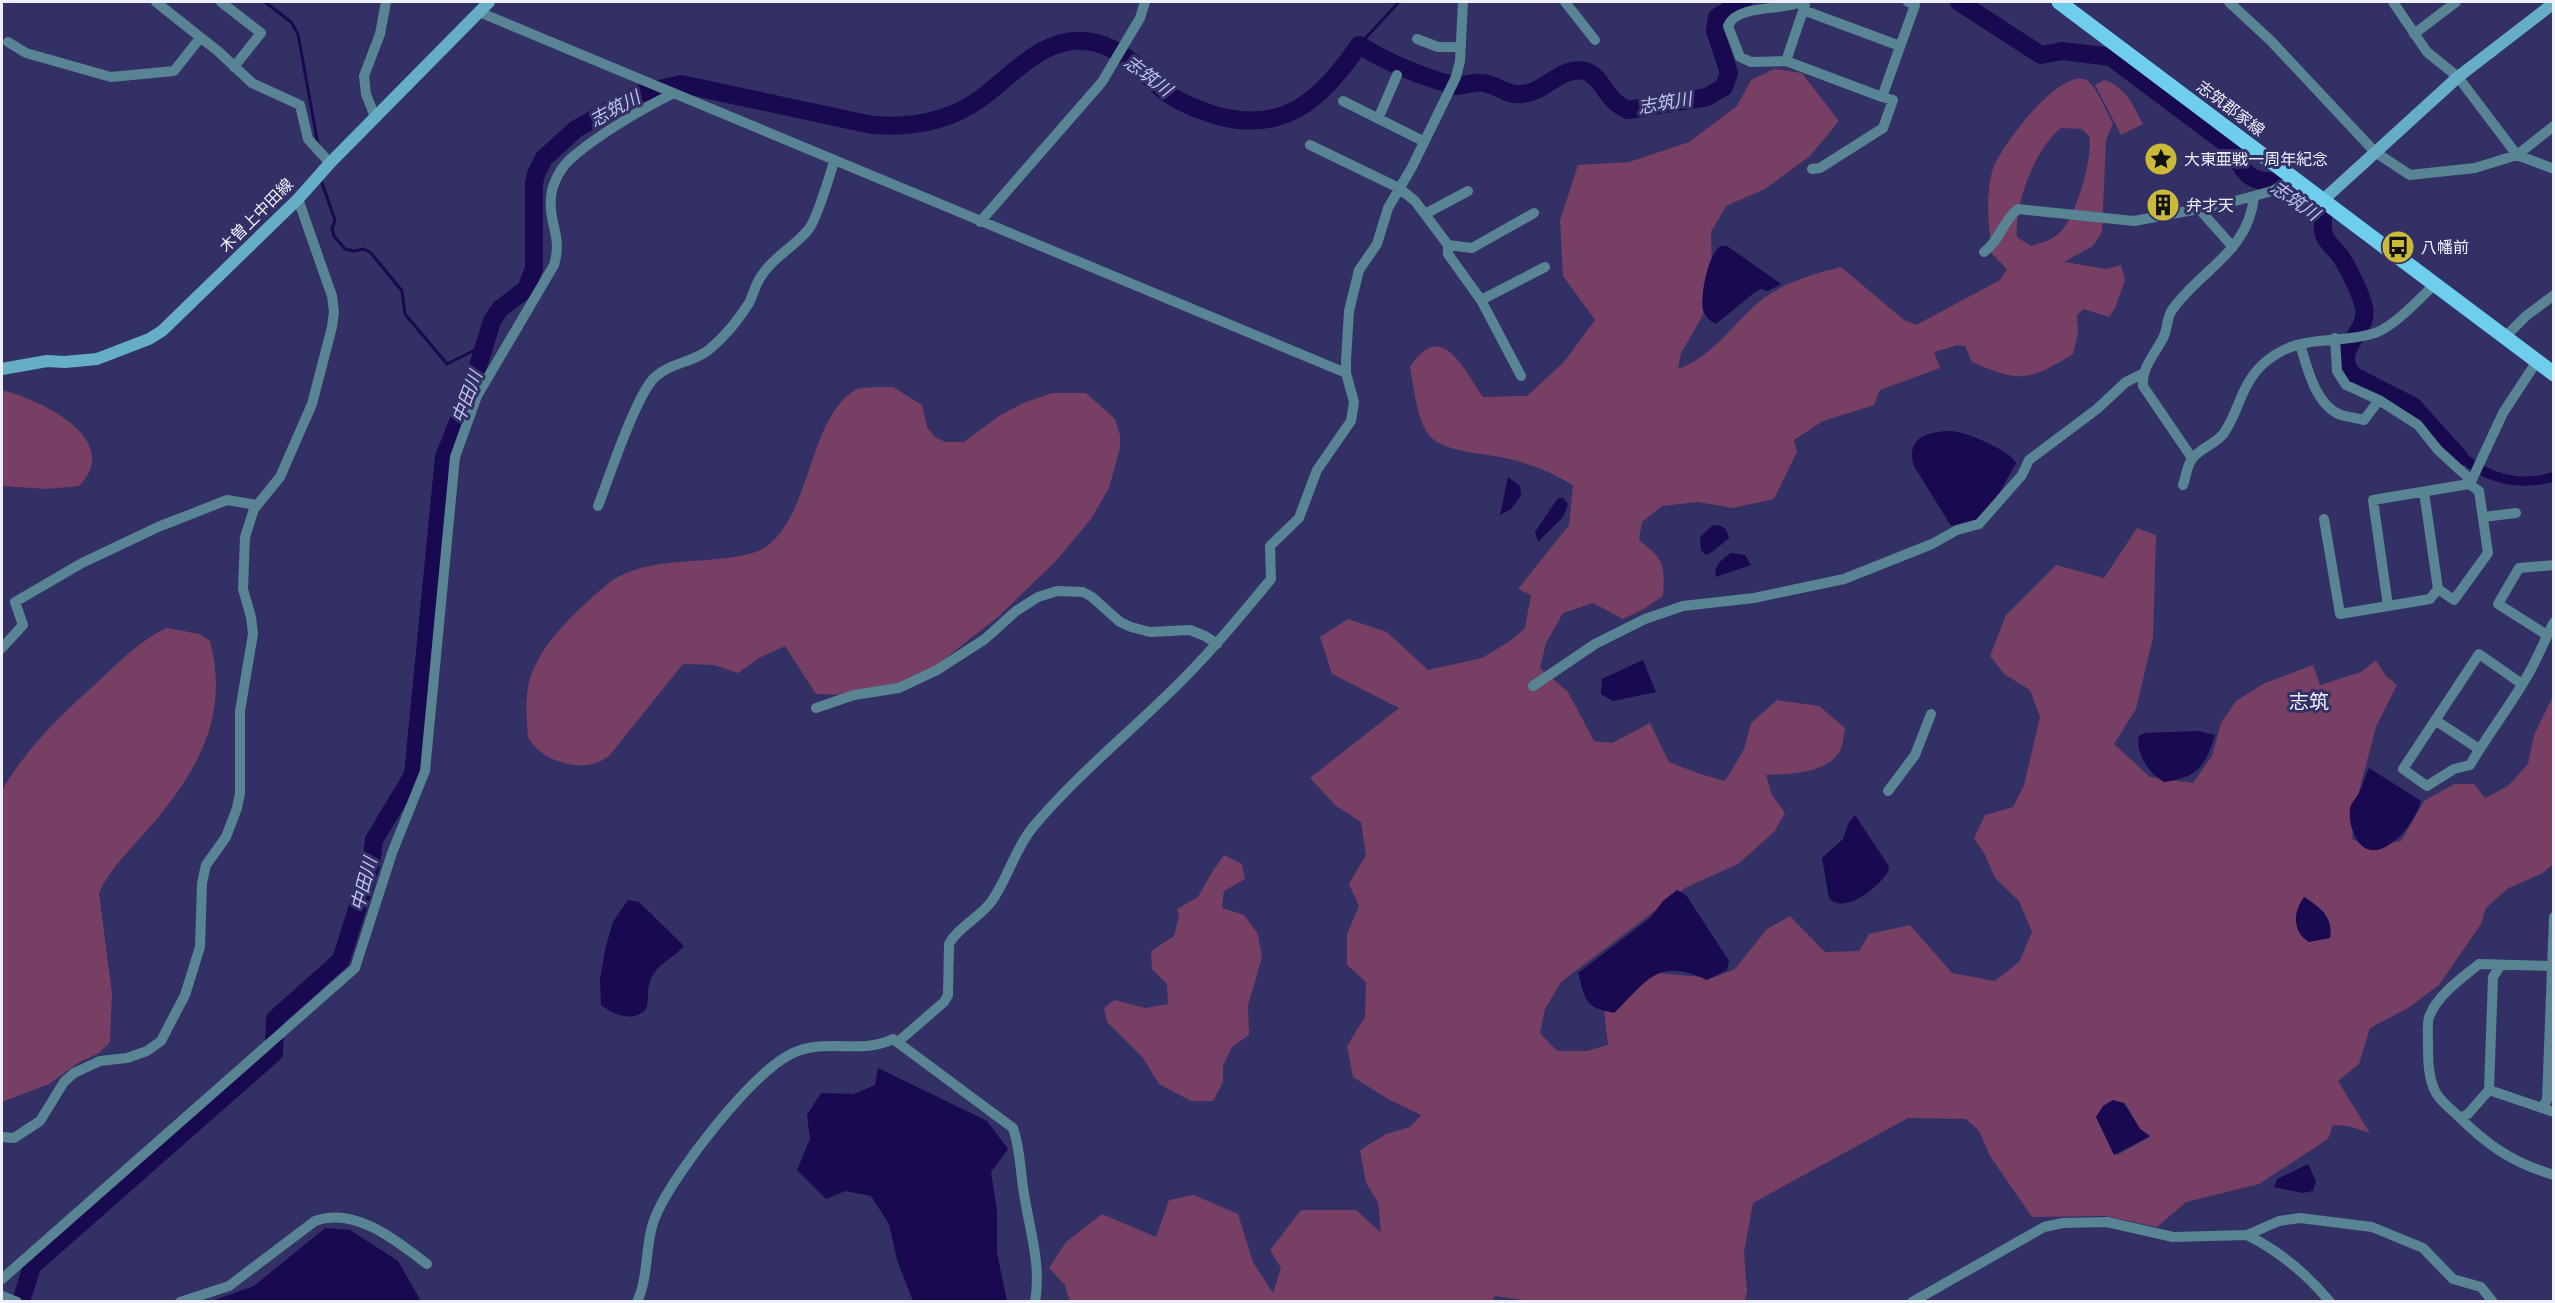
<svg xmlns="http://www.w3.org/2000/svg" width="2555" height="1303" viewBox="0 0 2555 1303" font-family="'Fira Sans','Noto Sans JP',sans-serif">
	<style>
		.green { fill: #763f63; fill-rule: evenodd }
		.water { fill: #180950 }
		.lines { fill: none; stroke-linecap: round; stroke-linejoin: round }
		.stream { stroke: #180950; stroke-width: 3 }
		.river { stroke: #180950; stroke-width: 18 }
		.street { stroke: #588493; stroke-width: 10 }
		.secondary { stroke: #66aec6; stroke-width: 12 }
		.primary { stroke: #6fceed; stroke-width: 15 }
		.labels { text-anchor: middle; stroke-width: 6; stroke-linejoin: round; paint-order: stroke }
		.street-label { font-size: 16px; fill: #eeeffc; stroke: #323064 }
		.poi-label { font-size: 16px; fill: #eeeffc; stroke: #323064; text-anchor: start }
		.water-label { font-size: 18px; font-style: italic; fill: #c0c4ee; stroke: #323064 }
		.quarter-label { font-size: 20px; fill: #eeeffc; stroke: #323064 }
	</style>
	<rect width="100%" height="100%" fill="#323064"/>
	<path class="green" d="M1774,69L1802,73L1839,121L1810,156L1765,189L1726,206L1711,232L1712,274L1703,315L1681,353L1678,369C1717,354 1733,322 1764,298C1788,281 1813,274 1841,267L1904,320L1916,325L2000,280L2007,269L1992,254C1989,228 1985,198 1992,172C1998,149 2057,71 2084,79C2095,82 2107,113 2113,124L2106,140L2102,232L2093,246L2064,262L2106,269L2121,265L2125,280L2115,308L2109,317L2084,309L2077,315L2078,334L2073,354C2029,381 2020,383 1972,362L1965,346L1958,345L1934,352L1940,368L1880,390L1874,405L1823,421L1794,440L1797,452L1774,499L1733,508L1698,502L1662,506L1642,522L1639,540C1664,560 1665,563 1663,596L1642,610L1623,619L1593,603L1563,613L1546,643L1540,668L1568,692L1594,741L1612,743L1650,723L1669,762L1700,774L1725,781L1744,749L1751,723L1777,700L1819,706L1845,728C1844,735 1843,745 1840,751C1827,774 1789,774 1766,775L1772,795L1785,813L1774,832L1738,864L1685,888L1561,982L1545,1009L1540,1033L1557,1051H1587L1608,1045L1604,1009L1625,992L1658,973L1712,978L1735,969L1767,929L1790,916L1825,952L1859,951L1869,934L1910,925L1952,973L1995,981L2019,962L2032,932L2019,901L1995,878L1985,855L1974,838L1985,815L2013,807L2024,785L2040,717L2030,690L2004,674L1990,656L2006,615L2056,565L2104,578L2137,528L2156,535L2153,638L2136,709L2114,744L2150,777L2193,783L2212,756L2221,723L2236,701L2265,683L2313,665L2320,685L2361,672L2376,660L2386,676L2397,685L2376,727L2356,803L2352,839L2370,847L2401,841L2424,801L2454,784H2474L2485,798L2508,786L2528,764L2534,735L2553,696V864L2543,873L2507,889L2486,908L2481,924L2439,985L2408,1008L2370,1028L2359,1064L2338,1081L2370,1133L2348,1126L2333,1125L2328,1139L2259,1184L2186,1202L2157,1227L2105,1216L2032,1217L1990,1156L1979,1131L1966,1119L1908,1118L1753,1203L1744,1252L1747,1292L1745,1301L1537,1302L1495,1296L1492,1302H1070L1065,1285L1049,1268L1066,1242L1102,1214L1156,1237L1169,1200L1194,1195L1238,1214L1253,1262L1273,1293L1281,1268L1270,1250L1301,1210H1356L1381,1233L1378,1202L1366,1183L1360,1150L1386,1134L1410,1127L1421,1115L1388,1099L1353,1077L1347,1046L1365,1017L1366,982L1347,965V934L1359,906L1349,884L1366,855L1361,822L1336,806L1310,778L1399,708L1332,674L1320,637L1348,619L1387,632L1428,670L1482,658L1510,641L1525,628L1531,595L1518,589L1569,525L1573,485C1553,473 1532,464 1509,459C1487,453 1441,453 1428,434C1416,416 1414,388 1410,367C1442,318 1463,369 1483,397L1527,396L1564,362L1595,320L1563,276L1560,220L1578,165L1629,162L1689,142L1737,106L1751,80ZM2061,128L2082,129L2089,136C2094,155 2076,214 2063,229C2054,240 2044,242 2031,246L2017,237C2014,205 2035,148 2061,128ZM2305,897L2325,913L2302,937C2294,925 2295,909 2305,897ZM2126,1105L2140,1129L2150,1137L2117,1155Z
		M2104,80C2126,87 2133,105 2143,124L2121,135L2095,85Z
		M877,387H893L922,405L927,427L935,437L945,442H964L999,416L1023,403L1052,393H1086L1115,419L1120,435V448L1109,488L1091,519L1056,561L998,617L919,679L856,695L816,694L785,646L759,658L738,673L714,665L683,664L609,756C605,758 599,763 593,764C570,769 541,759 529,739C527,735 528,731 527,726C526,700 525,684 538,660C553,632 581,607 605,586C636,559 688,563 727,558C739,556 755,554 766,547C812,513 808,419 855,390C860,387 870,388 877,387Z
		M2,390C39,399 125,439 79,486L47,489L2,486Z
		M167,628L200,634L210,641C230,716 197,773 149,828C131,849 111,867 99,893L112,993L110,1042L99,1053L78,1063L49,1084L2,1102V790C28,746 64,712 102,678C122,659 142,639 167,628Z
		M1224,855L1242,864L1245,879L1224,891L1222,908L1244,915L1258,934L1262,958L1248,1005L1249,1035L1232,1047L1223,1066V1082L1213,1101H1191L1159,1084L1143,1058L1107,1022L1104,1008L1114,1000L1145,1008L1168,1004L1167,984L1152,969L1151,951L1174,936L1179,916L1177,909L1198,897L1212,872Z"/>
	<path class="water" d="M1721,246H1727L1781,284L1768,291L1761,289L1755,292L1716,324C1710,321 1705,316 1703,310C1700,296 1708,253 1721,246Z
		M1952,431C1966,432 2010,450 2016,463L1997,497L1977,519L1951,526L1914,466C1905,437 1929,431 1952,431Z
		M2449,438C2477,468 2512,485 2553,472V482C2505,494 2470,476 2438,441Z
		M1508,477L1520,486L1521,496L1511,509L1500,515Z
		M1558,498H1563L1568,504L1563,517L1538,542L1535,532Z
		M1713,525C1723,525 1727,528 1729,538L1712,552L1706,555L1701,550L1700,537Z
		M1731,553L1745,555L1751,565L1716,577C1713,566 1722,559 1731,553Z
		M1643,660L1656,692L1613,701L1601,694L1602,679Z
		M2198,731L2215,735C2205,767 2198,777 2164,782C2150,774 2135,754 2139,736L2145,733Z
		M2369,768L2421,801C2416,819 2399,842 2381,849C2358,857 2348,826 2350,809C2351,802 2356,799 2359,793C2363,785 2365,776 2369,768Z
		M1855,815L1888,865L1889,870C1881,885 1845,916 1829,898L1822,858L1843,839L1849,822Z
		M1677,890L1686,895L1729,961L1727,970L1707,980C1657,957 1648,980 1614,1013C1584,1007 1586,1001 1578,973L1650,918L1663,901Z
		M2304,897C2320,907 2334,918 2330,938L2309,942C2292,931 2293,912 2304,897Z
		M628,900L639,902L684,946C672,960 654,964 649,985C647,993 649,1001 646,1009C633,1023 614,1015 601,1005L600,979L606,946L613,922Z
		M878,1068L987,1121L1008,1149L991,1172L997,1211V1253L1007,1301H913L897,1260L889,1224L871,1196L845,1191L826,1199L797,1170L810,1139L807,1115L821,1093L854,1094L875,1085Z
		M2113,1100L2124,1103L2140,1129L2150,1136L2114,1155L2096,1117L2103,1106Z
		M2308,1164L2316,1181L2313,1191L2302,1193L2274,1187L2277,1179Z
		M325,1228L350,1230L398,1261L421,1301H212L254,1286Z"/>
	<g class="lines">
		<path class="stream" d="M265,2L291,22L298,34L318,145
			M1359,45L1399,2
			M322,183L335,220L332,229L334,236L345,249L354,251L364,249L371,253L402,291L405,314L447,364L487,344"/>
		<path class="river" d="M1959,2L2041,55L2062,51L2111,57L2235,150C2240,171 2251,183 2273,181L2323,216C2323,221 2322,230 2324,235C2327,243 2336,250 2341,257C2348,268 2362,295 2364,308C2370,332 2329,351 2354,376L2413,406L2459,457
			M21,1302L32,1266L274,1053L275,1019L341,960L371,865L374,840L413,775L444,457L470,392L492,321L500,309L526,289L534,269V184L536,174L544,158L576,129L641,93L681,84L872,125C911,128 948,122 980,99C1012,76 1042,37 1085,41C1119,44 1140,70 1164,91C1180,103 1198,110 1218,116C1285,134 1323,98 1359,45C1385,61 1410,72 1439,81C1444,82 1451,85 1456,86C1465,86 1474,81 1483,83C1498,85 1507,96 1522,94C1547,92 1559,66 1585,71C1602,75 1605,101 1628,110L1707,97L1724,87L1729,73L1715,31L1717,17L1743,2"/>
		<path class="street" d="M156,2L219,52L252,83L300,105L308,139L330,163
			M221,2L261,33L234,67
			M1565,2L1595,40
			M1802,2C1781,11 1737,4 1728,26L1740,57L1751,62L1786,61L1882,97L1915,5L1908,2
			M2229,2L2271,41L2375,152L2410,175L2475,168L2517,155L2554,126
			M2393,2L2427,52L2458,77L2517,155L2554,169
			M1803,10L1900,46
			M479,12L1346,373
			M2414,34L2456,2
			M1417,39L1438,47H1461
			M8,42L26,53L111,77L174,71L200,38
			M1786,61L1805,5
			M1343,101L1423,141
			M375,117L366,94L364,76L380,34L386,2
			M1378,119L1397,75
			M1310,145L1399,188L1415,201L1448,245L1472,248L1534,213
			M1812,169L1820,168L1883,128L1893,100L1882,97
			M2254,196L2272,191L2295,178
			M2199,209L2233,247
			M1425,214L1468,191
			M980,222L1102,82L1140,18L1145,2
			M1448,245V254L1481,300L1545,267
			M1984,252C2000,241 2003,220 2018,209L2134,221L2220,205L2254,196C2249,252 2201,269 2172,310C2166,319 2168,331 2162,340C2154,355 2141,369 2143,386L2192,458
			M1481,300L1521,376
			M2506,336L2526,316L2554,295
			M2335,338L2337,371L2346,385L2379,400L2418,425L2438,450L2471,480
			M2300,344C2307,367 2315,405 2341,415C2348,417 2357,418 2364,420L2379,400
			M2470,484L2503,413L2537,361
			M2183,485C2186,477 2187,465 2192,459C2200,448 2216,444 2224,433C2239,411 2241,385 2262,365C2299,331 2335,346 2375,333C2395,326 2420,298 2436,283
			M598,506C609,478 636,395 655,377C671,362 694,363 711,348C725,336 739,319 749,303C753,295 755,286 760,278C772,258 794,247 808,230C817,220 829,177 834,162
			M2483,517L2516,513
			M2324,519L2340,614L2430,599L2438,589L2424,492
			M2388,606L2373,500L2469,484L2479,491L2488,553L2454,600L2438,589
			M2547,635L2498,604L2519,568L2554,565
			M2,648L23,625L15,602L82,563L158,527L227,500L257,505
			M2522,684L2479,654L2403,769L2427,786L2454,769L2470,765C2488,734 2511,705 2529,673C2538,657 2545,639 2554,622
			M1533,686L1595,644L1645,619L1683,606L1754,598L1844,579L1932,544L1957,530L1979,524L2022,475L2029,460L2097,409L2126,382L2142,374
			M816,708L854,695L899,688L937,670L985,639L1016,611L1038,597L1057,591L1083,592L1092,597L1120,622L1131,627L1150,632L1190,630L1205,636L1217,644
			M2435,720L2479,749
			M1888,791L1915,755L1931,714
			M2551,966L2479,964C2461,979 2438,994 2429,1017C2427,1024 2428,1036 2428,1044C2428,1060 2428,1078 2436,1093C2440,1100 2448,1107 2455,1113C2486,1144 2510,1162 2554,1175
			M899,1041L944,1002L948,995L949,944C958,927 979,918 991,902C1008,879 1014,850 1033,827C1074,778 1122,739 1167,695C1205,659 1238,619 1271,579L1270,546L1299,518L1317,470L1351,421L1354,402L1346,373V360L1349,311L1359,270L1377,244L1388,208L1412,167L1456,77L1460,61L1463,2
			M2489,1090L2554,1112
			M2542,1108L2547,1100L2554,917
			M2460,1118L2468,1114L2489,1090L2493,977L2501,965
			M2,1137L14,1138L40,1121L64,1082L74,1073L100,1061L127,1058L147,1051L161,1041L185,995L200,947L202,883L206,865L226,837L237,808L240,793V711L253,634L251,617L243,589L245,537L254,509L280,477L312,404L332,327L334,312L332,296L298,199
			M2247,1235C2279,1251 2307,1274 2330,1302
			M2,1279L355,968L392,853L425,771L455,457L477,396L554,265C563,236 548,223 551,198C552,182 562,165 575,155C600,134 643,108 672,94
			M2,1296L17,1302
			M180,1302L229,1286L315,1221C355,1206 397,1241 427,1264
			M637,1302C650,1274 644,1240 657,1213C676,1171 750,1075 791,1054C823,1037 861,1055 893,1039L1013,1128C1020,1148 1020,1167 1023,1187C1028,1225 1042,1263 1035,1302
			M1912,1302L2044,1227L2063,1223L2107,1222L2173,1237L2247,1235L2279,1221L2300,1218L2372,1227L2423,1248L2453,1279L2481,1287L2493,1302"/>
		<path class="secondary" d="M2323,200L2458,77L2554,3
			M2,369L47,361L65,362L97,359L149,339L162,331L298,199L330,163L489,2"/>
		<path class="primary" d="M2059,2L2554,374"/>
	</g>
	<defs>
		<symbol id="sight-disc" viewBox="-11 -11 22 22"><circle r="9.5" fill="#cbba39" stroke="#323064"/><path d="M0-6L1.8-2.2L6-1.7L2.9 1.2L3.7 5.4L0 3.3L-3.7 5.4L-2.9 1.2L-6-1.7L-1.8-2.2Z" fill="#111"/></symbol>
		<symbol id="building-disc" viewBox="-11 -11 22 22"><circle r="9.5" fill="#cbba39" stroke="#323064"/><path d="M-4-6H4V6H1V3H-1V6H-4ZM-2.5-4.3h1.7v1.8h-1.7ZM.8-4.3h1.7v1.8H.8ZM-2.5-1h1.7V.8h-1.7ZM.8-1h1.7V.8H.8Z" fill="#111"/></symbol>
		<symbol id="bus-disc" viewBox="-11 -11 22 22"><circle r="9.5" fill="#cbba39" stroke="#323064"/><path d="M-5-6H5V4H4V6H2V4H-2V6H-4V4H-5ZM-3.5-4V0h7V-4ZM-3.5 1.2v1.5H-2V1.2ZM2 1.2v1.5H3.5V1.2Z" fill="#111"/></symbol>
	</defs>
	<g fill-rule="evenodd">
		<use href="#sight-disc" x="2142" y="140" width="38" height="38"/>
		<use href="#building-disc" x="2144" y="186" width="38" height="38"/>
		<use href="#bus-disc" x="2379" y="228" width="38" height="38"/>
	</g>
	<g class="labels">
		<g class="street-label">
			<text transform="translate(2231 108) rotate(37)" y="6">志筑郡家線</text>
			<text transform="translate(256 215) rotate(-45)" y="6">木曽上中田線</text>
		</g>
		<g class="poi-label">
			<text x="2184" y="165">大東亜戦一周年紀念</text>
			<text x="2186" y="211">弁才天</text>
			<text x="2421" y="253">八幡前</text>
		</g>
		<g class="water-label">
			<text transform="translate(1148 76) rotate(37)" y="6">志筑川</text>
			<text transform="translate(1665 103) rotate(-9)" y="6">志筑川</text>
			<text transform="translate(615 109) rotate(-28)" y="6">志筑川</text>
			<text transform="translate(2295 201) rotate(35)" y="6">志筑川</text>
			<text transform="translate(467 397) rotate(-69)" y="6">中田川</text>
			<text transform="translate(364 884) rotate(-75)" y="6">中田川</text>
		</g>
		<g class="quarter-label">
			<text x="2309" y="709">志筑</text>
		</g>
	</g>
	<rect width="2555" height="1303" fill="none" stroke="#eeeffc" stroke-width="6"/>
</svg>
